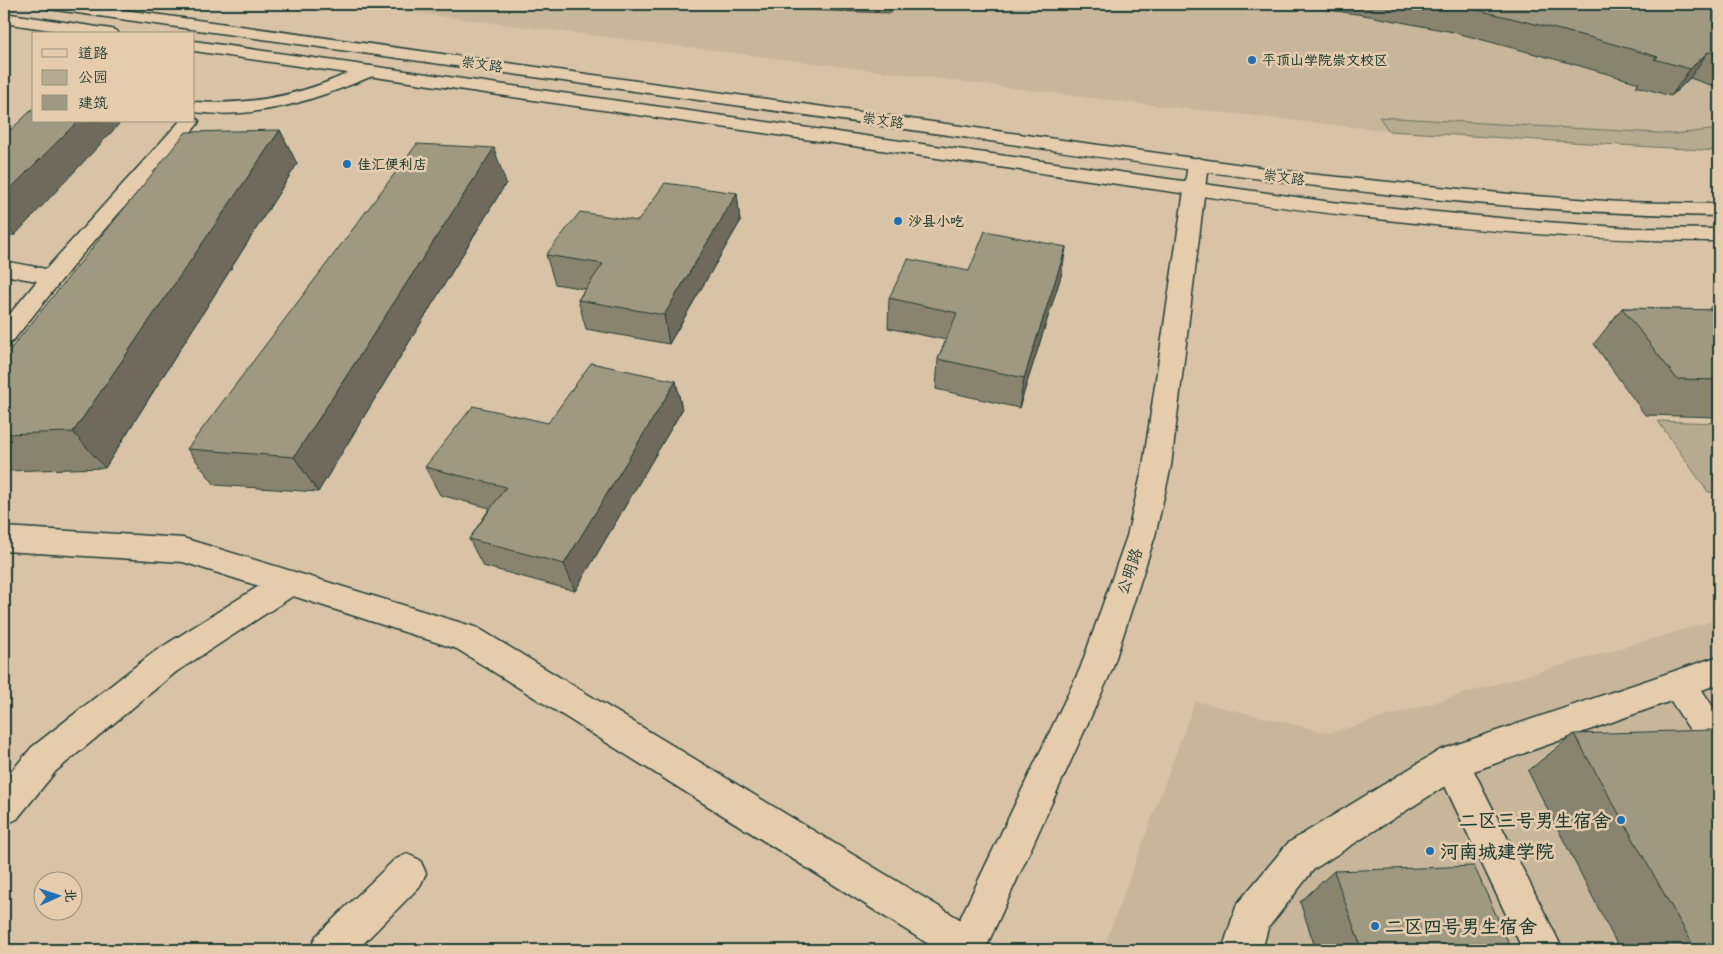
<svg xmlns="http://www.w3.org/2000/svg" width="1723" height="954" viewBox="0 0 1723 954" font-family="'Balsamiq Sans','LXGW WenKai TC',sans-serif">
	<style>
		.built { fill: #c8b69b }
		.green { fill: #b6aa91; stroke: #6a7462 }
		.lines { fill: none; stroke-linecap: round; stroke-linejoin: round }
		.minor-casing { stroke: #1f3d34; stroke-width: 3 }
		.tertiary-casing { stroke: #1f3d34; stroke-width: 3 }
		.secondary-casing { stroke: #1f3d34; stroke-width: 3 }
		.minor { fill: #e5ccad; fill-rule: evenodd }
		.tertiary { fill: #e5ccad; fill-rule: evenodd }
		.secondary { fill: #e5ccad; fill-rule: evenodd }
		.wall { fill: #898470; stroke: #1f3d34 }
		.shaded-wall { fill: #6f6b5b; stroke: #1f3d34 }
		.building { fill: #9f9982; stroke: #1f3d34 }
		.poi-dot { fill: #1f6fb2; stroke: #e5ccad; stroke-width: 2 }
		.labels { text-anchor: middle; stroke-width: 5; stroke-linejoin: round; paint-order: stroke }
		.far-poi-label { font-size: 14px; font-weight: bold; fill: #1f3d34; stroke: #e5ccad; text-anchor: start }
		.far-street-label { font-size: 14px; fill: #1f3d34; stroke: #e5ccad }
		.street-label { font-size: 16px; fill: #1f3d34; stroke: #e5ccad }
		.near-poi-label { font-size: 19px; font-weight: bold; fill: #1f3d34; stroke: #e5ccad; text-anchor: start }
	</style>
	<rect width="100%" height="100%" fill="#d9c3a6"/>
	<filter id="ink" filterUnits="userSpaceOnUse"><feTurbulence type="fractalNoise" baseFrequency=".02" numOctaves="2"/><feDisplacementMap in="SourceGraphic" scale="10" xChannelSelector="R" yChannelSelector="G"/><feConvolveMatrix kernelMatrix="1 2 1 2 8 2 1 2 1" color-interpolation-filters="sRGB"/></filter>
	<g filter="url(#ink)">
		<path class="built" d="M344,4H1719V151L1389,131L1115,101Z
			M1719,619V950H1103L1195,701L1330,733Z"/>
		<path class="green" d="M1379,117L1674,134L1719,129V151L1389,131Z
			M1658,421L1719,423V492H1708Z"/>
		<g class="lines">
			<defs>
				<path id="minor" d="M369,66L375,67L378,71L375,75C317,99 258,120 194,112V102C239,105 280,99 322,84C338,78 353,70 369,66Z
					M194,116L199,121L197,125L80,257L12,342L4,344V321L37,281L4,275V261L46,269L180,121H194Z
					M4,527L183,538L478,628L981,932L987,946L985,950H938L457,649L293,596L176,672L56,771L17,819L4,825V780L32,747L154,652L259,586L183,562L4,551Z
					M1719,656V684L1702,690L1719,716V761L1707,756L1671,701L1474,771L1563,950H1523L1445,786L1314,869L1268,928L1262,950H1222L1237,904L1288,843L1440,750Z
					M407,854L420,860L426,873L420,886L357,950H310L316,936L394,860Z"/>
				<path id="tertiary" d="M1198,158L1205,160L1208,164L1171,466L1155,536L1112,670L985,950H945L1080,669L1127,536L1143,466L1188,164L1191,160Z"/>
				<path id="secondary" d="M41,4H81L1308,174L1520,195L1620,202L1719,204V216C1465,213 1214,173 962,137C658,94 353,52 49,9L44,7Z
					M4,13L111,29L117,31L119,34H77L4,23Z
					M194,41L1331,202L1531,221L1633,228L1719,229V241C1485,241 1252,203 1020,170C745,130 469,91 194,51Z"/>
			</defs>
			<use href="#minor" class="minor-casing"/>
			<use href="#tertiary" class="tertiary-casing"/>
			<use href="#secondary" class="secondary-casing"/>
			<use href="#minor" class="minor"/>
			<use href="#tertiary" class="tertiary"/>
			<use href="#secondary" class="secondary"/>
		</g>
		<path class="wall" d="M686,4H891V13L687,6Z
			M1285,4H1699L1719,55V88L1690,78L1671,96L1636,86L1639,83L1573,64L1453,32L1364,15Z
			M280,130L297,164L105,468L4,471V357Z
			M4,136L15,235L4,236Z
			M506,183L318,492L215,485L187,449Z
			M737,193L740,222L669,344L586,329L578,300L585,289L555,284L546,255L638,221Z
			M1066,247L1061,276L1019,408L936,389L938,359L946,340L888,328L889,298L969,271Z
			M1719,297V417L1645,415L1594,344L1622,308L1708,310Z
			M676,381L682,410L575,591L483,566L469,539L490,508L440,495L425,467L548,423Z
			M1574,734L1719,950H1620L1528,771Z
			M1334,871L1512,950H1316L1300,902Z"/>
		<path class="shaded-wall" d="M1708,52L1690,78L1671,96L1690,69Z
			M78,121H122L15,235L4,222V195Z
			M280,130L297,164L105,468L73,432Z
			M494,148L506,183L318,492L294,457Z
			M737,193L740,222L669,344L664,315Z
			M1066,247L1061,276L1019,408L1024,378Z
			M676,381L682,410L575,591L564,564Z
			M4,637L7,640L4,644Z"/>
		<path class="building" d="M1449,4H1699L1719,9V55L1708,52L1690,69L1654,59L1658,57L1589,37L1465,7Z
			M34,108V121H78L4,195V136Z
			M280,130L73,432L4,434V357L186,132Z
			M417,144L494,148L294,457L187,449Z
			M665,183L737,193L664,315L578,300L603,264L546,255L580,212L638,221Z
			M985,231L1066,247L1024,378L938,359L957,313L889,298L908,259L969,271Z
			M1622,308L1719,310V380L1677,379Z
			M591,363L676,381L564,564L469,539L506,487L425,467L473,406L548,423Z
			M1713,730L1719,740V950H1696L1574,734Z
			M1474,866L1512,950H1362L1334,871Z
			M443,946L449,950H440Z"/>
	</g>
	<g class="poi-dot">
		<circle cx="1252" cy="60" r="5"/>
		<circle cx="347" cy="164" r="5"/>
		<circle cx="898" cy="221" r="5"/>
		<circle cx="1621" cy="820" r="5"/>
		<circle cx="1430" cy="851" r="5"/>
		<circle cx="1375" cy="926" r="5"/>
	</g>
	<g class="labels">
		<g class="far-poi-label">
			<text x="1262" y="65">平顶山学院崇文校区</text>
			<text x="357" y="169">佳汇便利店</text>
			<text x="908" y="226">沙县小吃</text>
		</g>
		<g class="far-street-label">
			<text transform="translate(482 64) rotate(8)" y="5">崇文路</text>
			<text transform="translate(883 120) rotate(8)" y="5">崇文路</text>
			<text transform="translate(1284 177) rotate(8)" y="5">崇文路</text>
		</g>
		<g class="street-label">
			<text transform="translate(1129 571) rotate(-71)" y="6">公明路</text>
		</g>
		<g class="near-poi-label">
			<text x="1611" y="827" text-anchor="end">二区三号男生宿舍</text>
			<text x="1440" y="858">河南城建学院</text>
			<text x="1385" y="933">二区四号男生宿舍</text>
		</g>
	</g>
	<rect width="1723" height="954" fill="none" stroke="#e5ccad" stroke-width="20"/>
	<rect x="10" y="10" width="1703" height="934" fill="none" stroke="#1f3d34" stroke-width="2" filter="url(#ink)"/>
	<rect x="32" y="32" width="162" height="90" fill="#e5ccad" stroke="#96937d"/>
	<rect x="42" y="49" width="25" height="8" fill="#e5ccad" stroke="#96937d"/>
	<text x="78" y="58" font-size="15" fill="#1f3d34">道路</text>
	<rect x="42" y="70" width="25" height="15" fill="#b6aa91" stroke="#96937d"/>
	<text x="78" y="82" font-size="15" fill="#1f3d34">公园</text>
	<rect x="42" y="95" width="25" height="15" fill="#9f9982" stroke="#96937d"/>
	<text x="78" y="108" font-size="15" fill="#1f3d34">建筑</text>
	<g transform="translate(58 896) rotate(87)"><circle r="24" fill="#e5ccad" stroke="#96937d"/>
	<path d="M0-4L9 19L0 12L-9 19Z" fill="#1f6fb2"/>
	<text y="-8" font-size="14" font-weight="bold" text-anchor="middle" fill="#1f3d34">北</text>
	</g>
</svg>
